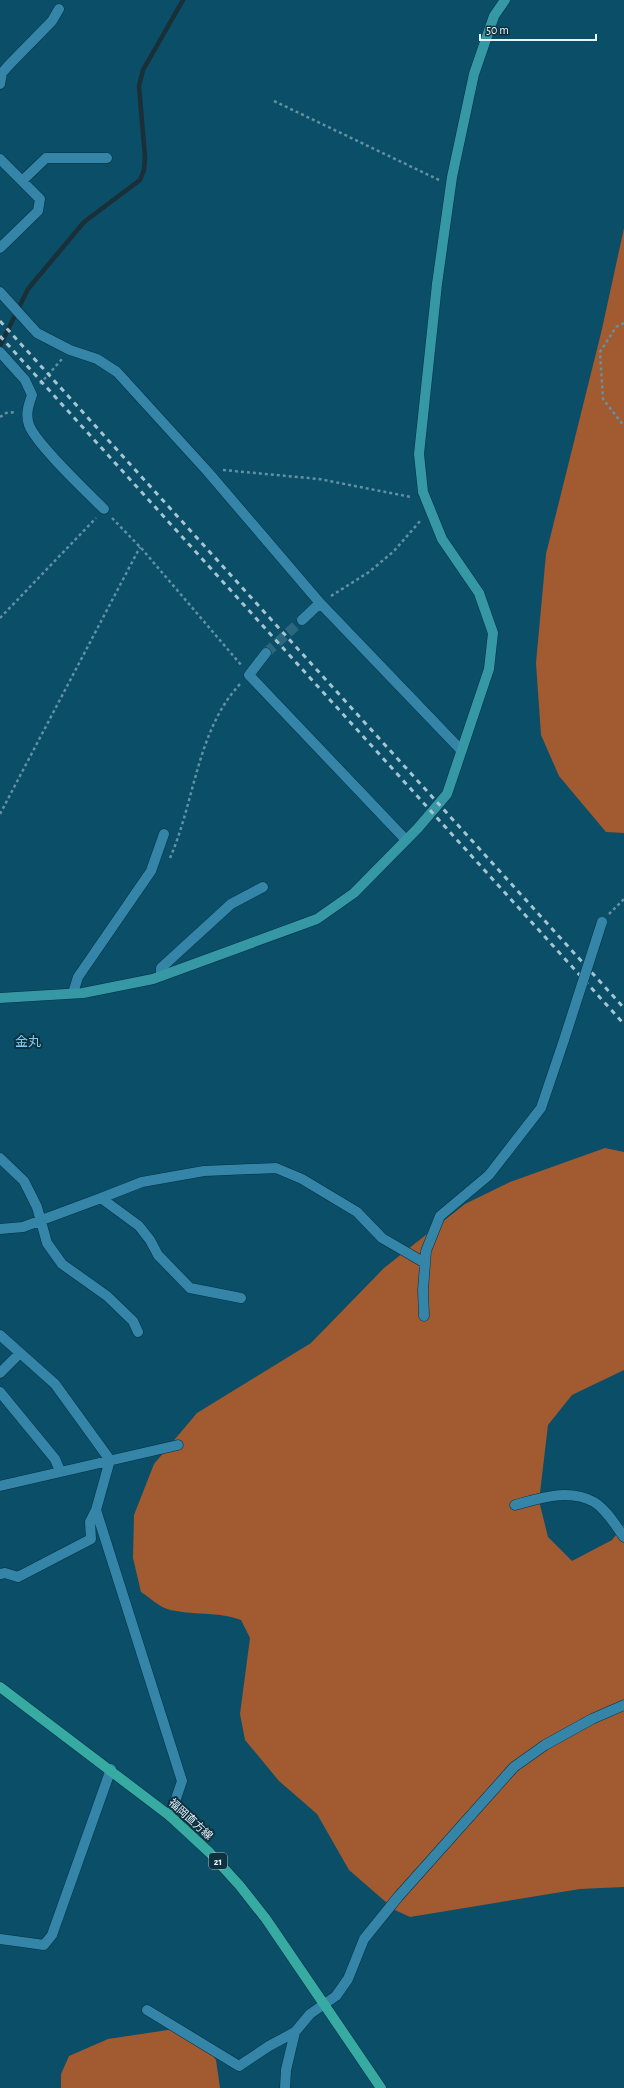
<svg xmlns="http://www.w3.org/2000/svg" width="624" height="2088" viewBox="0 0 624 2088" font-family="'Alegreya Sans','Noto Sans JP',sans-serif">
	<style>
		.green { fill: #a25a30 }
		.lines { fill: none; stroke-linecap: round; stroke-linejoin: round }
		.stream { stroke: #1b2f39; stroke-width: 4.5 }
		.street-tunnel { stroke: #2b677d; stroke-width: 10; stroke-dasharray: 10 5; stroke-linecap: butt }
		.street-casing { stroke: #043244; stroke-width: 11 }
		.secondary-casing { stroke: #043244; stroke-width: 11 }
		.primary-casing { stroke: #043244; stroke-width: 11 }
		.path { stroke: #6391a3; stroke-width: 2.5; stroke-dasharray: 3 3; stroke-linecap: butt }
		.street { stroke: #3485a7; stroke-width: 10 }
		.secondary { stroke: #3698a4; stroke-width: 10 }
		.primary { stroke: #37aba1; stroke-width: 10 }
		.rail { stroke: #a6c4d1; stroke-width: 3; stroke-dasharray: 5 5; stroke-linecap: butt }
		.street-bridge-casing { stroke: #043244; stroke-width: 11; stroke-linecap: butt }
		.street-bridge { stroke: #3485a7; stroke-width: 10 }
		.labels { text-anchor: middle; stroke-width: 4; stroke-linejoin: round; paint-order: stroke }
		.shield { fill: #103240; stroke: #a6bac4; stroke-width: 1 }
		.shield-label { font-size: 10px; font-weight: bold; fill: #e6f4fc }
		.street-label { font-size: 11px; fill: #e6f4fc; stroke: #103240 }
		.quarter-label { font-size: 13px; fill: #7ecdf2; stroke: #103240 }
	</style>
	<rect width="100%" height="100%" fill="#0a4e67"/>
	<path class="green" d="M624,228V833L606,832L559,776L541,735L536,663L546,554L602,329Z
		M605,1148L624,1152V1370L572,1395L548,1425L539,1501L548,1537L572,1561L612,1540L624,1525V1887L580,1889L410,1917L395,1910L349,1870L317,1814L279,1781L245,1740L240,1714L250,1638L241,1620C218,1611 191,1616 167,1609C158,1606 149,1597 141,1592L133,1558L134,1515L154,1464L197,1413L311,1343L384,1268L465,1204L510,1182Z
		M181,2028L200,2037L216,2060L220,2088H61V2074L69,2056L108,2039Z"/>
	<g class="lines">
		<path class="stream" d="M0,346L28,289L84,222L140,180L144,170L145,157L139,86L143,70L183,0"/>
		<path class="street-tunnel" d="M266,653L302,620"/>
		<defs>
			<path id="street" d="M0,84L2,73L8,66L52,21L59,9
				M0,159L40,199L38,211L0,248
				M22,181L46,158H107
				M0,292L37,333L70,350L97,359L117,372L208,472L320,603L461,750
				M0,352L25,380L32,395C29,404 25,414 29,425C36,444 87,492 104,509
				M302,620L320,603
				M266,653L249,675L406,840
				M161,976V968L231,904L263,887
				M73,993L78,977L151,871L164,834
				M0,1158L24,1181L37,1207L47,1243L62,1264L107,1296L133,1321L138,1332
				M101,1198L142,1182L204,1171L276,1168L302,1179L357,1212L382,1238L425,1263
				M0,1229L23,1227L101,1198L139,1226L150,1240L158,1255L190,1288L241,1298
				M424,1316L423,1290L426,1251L440,1216L489,1175L541,1108L564,1040
				M0,1335L55,1384L110,1460L96,1510L182,1781L170,1816
				M0,1373L20,1353
				M0,1392L55,1459L60,1471
				M0,1486L178,1445
				M515,1505C541,1498 569,1488 594,1502C606,1509 616,1526 624,1537
				M0,1574L5,1573L18,1577L91,1539L90,1522L96,1510
				M0,1939L44,1945L52,1935L111,1769
				M147,2010L239,2066L269,2046L295,2032
				M285,2088L286,2070L295,2032L310,2014L336,1996L348,1979L364,1939L398,1897L514,1767L545,1745L592,1719L624,1705"/>
			<path id="secondary" d="M0,998L83,993L153,979L317,919L354,893L418,828L447,794L489,669L493,633L479,593L442,539L423,492L419,454L437,284L452,177L474,74L494,16L505,0"/>
			<path id="primary" d="M0,1687L170,1816L210,1853L240,1886L266,1919L381,2088"/>
		</defs>
		<use href="#street" class="street-casing"/>
		<use href="#secondary" class="secondary-casing"/>
		<use href="#primary" class="primary-casing"/>
		<path class="path" d="M274,101L439,180
			M624,323L616,327L600,352L603,399L624,426
			M40,384L62,359
			M0,417L6,413L16,412
			M223,470L319,479L411,497
			M112,518L142,549L242,666
			M331,596L369,572L394,551L421,520
			M0,618L96,518
			M0,814L140,547
			M170,858C195,801 197,729 241,683
			M609,914L624,899"/>
		<use href="#street" class="street"/>
		<use href="#secondary" class="secondary"/>
		<use href="#primary" class="primary"/>
		<path class="rail" d="M0,321L624,1008
			M0,336L624,1024"/>
		<defs>
			<path id="street-bridge" d="M564,1040L602,922"/>
		</defs>
		<use href="#street-bridge" class="street-bridge-casing"/>
		<use href="#street-bridge" class="street-bridge"/>
	</g>
	<g class="labels">
		<rect class="shield" x="209" y="1853" width="18" height="16" rx="3"/>
		<g class="shield-label">
			<text x="218" y="1865">21</text>
		</g>
		<g class="street-label">
			<text transform="translate(191 1819) rotate(42)" y="4">福岡直方線</text>
		</g>
		<g class="quarter-label">
			<text x="28" y="1046">金丸</text>
		</g>
	</g>
	<path d="M480 34v6h116v-6" fill="none" stroke="#e6f4fc" stroke-width="2"/>
	<text x="486" y="34" font-size="12" fill="#e6f4fc" stroke="#103240" stroke-width="3" paint-order="stroke">50 m</text>
</svg>
